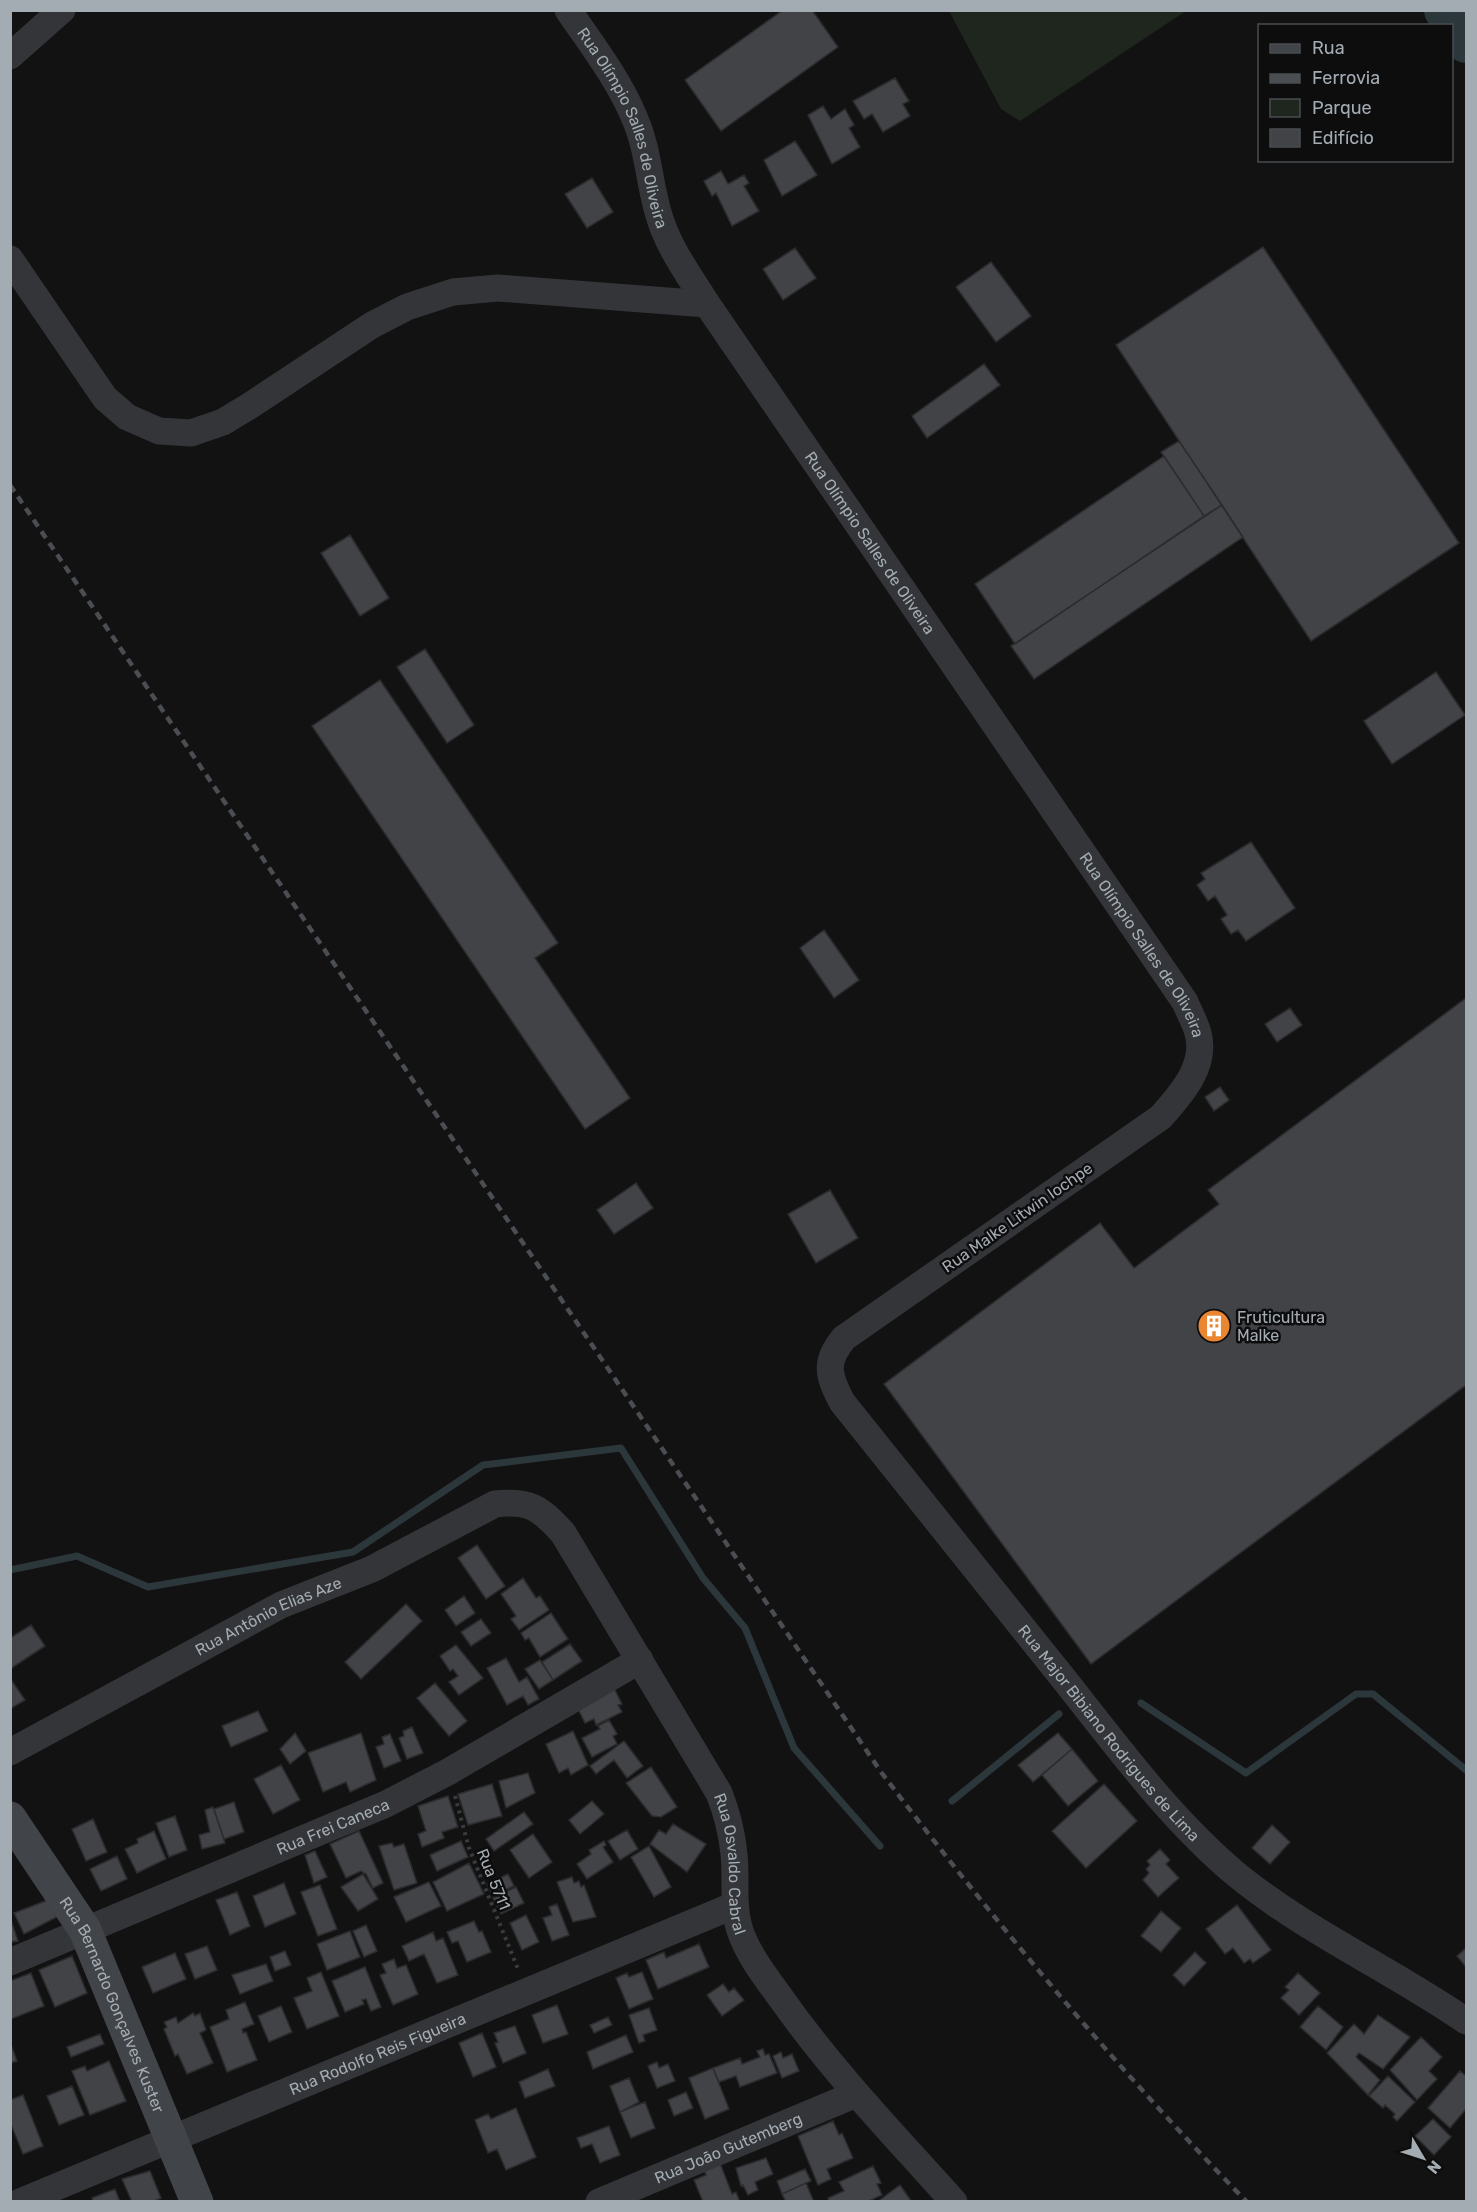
<svg xmlns="http://www.w3.org/2000/svg" width="1477" height="2212" viewBox="0 0 1477 2212" font-family="Rubik,sans-serif">
	<style>
		.green { fill: #1e261e }
		.lines { fill: none; stroke-linecap: round; stroke-linejoin: round }
		.stream { stroke: #2c373b; stroke-width: 7 }
		.river { stroke: #2c373b; stroke-width: 42 }
		.building { fill: #414346; stroke: #2c2c2f; stroke-width: 1.5 }
		.path { stroke: #393c3f; stroke-width: 4; stroke-dasharray: 3 4.5; stroke-linecap: butt }
		.street { stroke: #333538; stroke-width: 27 }
		.secondary { stroke: #414448; stroke-width: 33 }
		.rail { stroke: #4a4d51; stroke-width: 4.5; stroke-dasharray: 8 6; stroke-linecap: butt }
		.labels { text-anchor: middle; stroke-width: 5; stroke-linejoin: round; paint-order: stroke }
		.street-label { font-size: 16px; fill: #a4acb3; stroke: #0d0d0e }
		.poi-label { font-size: 16px; fill: #a4acb3; stroke: #0d0d0e; text-anchor: start }
	</style>
	<rect width="100%" height="100%" fill="#121213"/>
	<path class="green" d="M949,11H1186L1020,121L1001,109Z"/>
	<g class="lines">
		<path class="stream" d="M10,1570L77,1556L148,1587L353,1552L483,1465L621,1448L703,1578L745,1628L794,1748L880,1846
			M1141,1703L1246,1773L1356,1694H1373L1466,1770
			M952,1801L1059,1714"/>
		<path class="river" d="M1445,10L1466,42"/>
	</g>
	<path class="building" d="M783,10H812L838,47L721,131L685,80Z
		M895,78L909,101L903,104L910,116L883,132L872,114L864,119L853,101Z
		M823,106L831,119L845,109L854,125L849,128L860,147L832,164L808,115Z
		M795,141L817,175L782,196L764,160Z
		M721,171L728,184L744,175L749,183L744,186L759,211L732,226L716,193L712,196L704,181Z
		M592,178L613,212L587,228L565,194Z
		M1263,247L1459,543L1311,641L1116,345Z
		M795,248L816,278L783,300L763,269Z
		M991,262L1031,316L996,342L956,287Z
		M984,364L1000,385L927,438L912,416Z
		M1179,441L1222,505L1204,516L1161,452Z
		M1164,456L1204,516L1015,644L975,584Z
		M1222,505L1243,537L1034,679L1011,646Z
		M350,535L389,598L360,616L321,553Z
		M425,649L474,725L447,743L397,667Z
		M1436,672L1465,715L1392,764L1364,721Z
		M380,680L558,943L535,958L630,1098L585,1129L312,726Z
		M1251,842L1295,908L1246,941L1238,930L1231,934L1221,919L1227,915L1215,896L1208,901L1197,885L1205,879L1201,873Z
		M824,930L859,980L834,998L800,948Z
		M1466,998V1385L1091,1664L884,1384L1100,1223L1134,1268L1219,1204L1208,1190Z
		M1290,1008L1302,1025L1277,1042L1265,1024Z
		M1220,1087L1229,1100L1214,1111L1205,1097Z
		M636,1183L653,1208L614,1234L597,1210Z
		M830,1190L858,1238L816,1263L788,1214Z
		M477,1545L505,1586L486,1599L458,1558Z
		M523,1578L536,1598L540,1596L549,1610L519,1630L511,1619L516,1616L501,1594Z
		M464,1596L475,1613L456,1626L445,1610Z
		M406,1604L422,1621L361,1679L345,1662Z
		M551,1613L568,1639L540,1657L529,1638L525,1640L521,1633Z
		M481,1619L491,1633L471,1646L461,1632Z
		M31,1625L45,1646L10,1669V1638Z
		M570,1644L582,1661L553,1680L542,1662Z
		M456,1645L483,1678L459,1695L449,1682L458,1676L453,1669L450,1671L440,1656Z
		M506,1658L519,1682L527,1677L539,1699L528,1705L523,1696L507,1705L487,1668Z
		M540,1660L553,1680L539,1689L525,1669Z
		M10,1678L25,1700L10,1709Z
		M435,1683L467,1721L449,1736L417,1698Z
		M613,1686L622,1704L618,1705L622,1712L596,1725L594,1719L585,1723L576,1705Z
		M258,1711L268,1731L231,1747L222,1726Z
		M609,1720L617,1734L613,1736L617,1744L592,1757L582,1738L600,1729L598,1726Z
		M412,1727L423,1753L407,1759L399,1738L404,1736L403,1731Z
		M573,1731L588,1765L571,1775L568,1768L559,1773L546,1744Z
		M295,1733L306,1751L290,1764L280,1749Z
		M361,1733L376,1780L350,1792L346,1782L323,1792L308,1753Z
		M1058,1733L1072,1749L1033,1782L1018,1765Z
		M390,1734L401,1761L384,1768L376,1747L384,1744L382,1737Z
		M624,1741L643,1766L627,1778L614,1760L596,1774L590,1766Z
		M1072,1749L1098,1781L1068,1806L1042,1775Z
		M281,1765L300,1800L273,1814L254,1779Z
		M651,1767L677,1807L661,1817L652,1816L626,1783Z
		M528,1773L535,1793L506,1808L499,1781Z
		M492,1784L502,1816L468,1825L458,1794Z
		M1104,1784L1137,1821L1086,1868L1052,1831Z
		M448,1796L458,1827L442,1832L444,1838L422,1847L418,1834L426,1831L418,1806Z
		M592,1801L604,1814L580,1834L569,1820Z
		M234,1802L244,1832L224,1839L214,1809Z
		M213,1807L225,1843L202,1849L199,1835L210,1832L205,1810Z
		M524,1812L533,1824L494,1851L486,1839Z
		M175,1816L187,1850L169,1857L156,1823Z
		M93,1819L107,1852L86,1861L72,1829Z
		M673,1824L706,1844L687,1872L650,1844L659,1830L666,1834Z
		M1272,1825L1290,1842L1270,1864L1252,1848Z
		M627,1830L638,1849L620,1860L608,1841Z
		M154,1831L166,1859L137,1873L125,1849L138,1843L137,1839Z
		M359,1831L383,1883L373,1888L366,1874L361,1871L346,1878L330,1844Z
		M533,1834L552,1862L529,1878L510,1850Z
		M461,1841L468,1857L437,1871L430,1855Z
		M604,1841L606,1845L603,1847L613,1862L587,1879L577,1864L591,1854L589,1850Z
		M392,1843L394,1847L404,1844L417,1883L394,1890L379,1846Z
		M649,1846L671,1887L654,1897L631,1857Z
		M1160,1849L1170,1860L1166,1864L1179,1878L1158,1897L1143,1880L1149,1873L1146,1869L1150,1865L1147,1861Z
		M315,1851L327,1877L314,1883L305,1855Z
		M117,1856L127,1879L101,1891L90,1869Z
		M469,1863L484,1894L447,1911L433,1882Z
		M363,1874L378,1899L358,1911L341,1887Z
		M508,1874L514,1886L493,1896L487,1884Z
		M572,1877L574,1883L579,1881L581,1887L584,1885L596,1917L573,1922L557,1882Z
		M429,1882L441,1906L406,1922L394,1897Z
		M284,1883L296,1914L265,1927L253,1896Z
		M320,1885L337,1929L318,1936L301,1892Z
		M516,1887L524,1903L501,1914L493,1898Z
		M237,1892L250,1926L230,1935L216,1900Z
		M48,1900L57,1917L24,1934L14,1913Z
		M557,1904L569,1935L552,1941L543,1918L552,1915L549,1907Z
		M1237,1905L1271,1950L1253,1963L1250,1959L1244,1963L1233,1948L1225,1954L1206,1929Z
		M1161,1911L1181,1928L1161,1952L1141,1936Z
		M526,1915L539,1942L522,1950L510,1923Z
		M10,1917L18,1941L10,1942Z
		M474,1921L479,1932L482,1931L491,1952L467,1962L458,1941L452,1943L447,1932Z
		M366,1925L377,1951L364,1957L353,1931Z
		M350,1931L360,1957L327,1970L317,1944Z
		M433,1932L436,1941L443,1938L458,1975L437,1983L424,1954L409,1961L402,1946Z
		M699,1944L709,1967L658,1989L646,1960L664,1952L666,1958Z
		M207,1946L217,1970L195,1979L185,1954Z
		M1466,1948V1967L1457,1956Z
		M285,1951L291,1965L275,1971L270,1957Z
		M1195,1952L1206,1963L1184,1986L1173,1975Z
		M175,1953L186,1979L153,1993L142,1967Z
		M72,1956L87,1993L55,2007L39,1970Z
		M394,1959L397,1968L406,1965L418,1994L393,2005L380,1975L386,1973L382,1964Z
		M266,1964L273,1981L240,1994L232,1975Z
		M365,1967L381,2007L371,2011L366,1999L362,2000L364,2004L345,2012L332,1981Z
		M321,1972L339,2016L307,2029L294,1998L312,1991L307,1978Z
		M642,1972L653,1999L629,2009L616,1978L627,1973L629,1977Z
		M31,1973L44,2006L11,2019L10,1981Z
		M1298,1973L1320,1993L1299,2015L1281,1998L1289,1990L1285,1987Z
		M723,1984L729,1992L734,1988L744,2000L722,2016L707,1995Z
		M245,2002L254,2024L242,2029L243,2033L246,2032L257,2060L227,2072L210,2027L229,2019L226,2010Z
		M557,2005L568,2034L543,2043L532,2015Z
		M281,2006L292,2032L269,2042L258,2016Z
		M1318,2006L1343,2027L1326,2050L1300,2027Z
		M649,2008L657,2030L643,2035L645,2041L639,2043L629,2015Z
		M193,2013L195,2016L200,2013L206,2030L200,2033L213,2063L187,2074L178,2054L175,2056L164,2029L167,2027L164,2022L176,2017L178,2023Z
		M1378,2015L1410,2037L1383,2069L1359,2053L1356,2057L1380,2080L1368,2095L1327,2053L1354,2024L1364,2034Z
		M608,2017L612,2025L594,2033L590,2025Z
		M515,2026L526,2053L503,2063L495,2043L498,2042L494,2033Z
		M482,2033L496,2067L473,2077L459,2043Z
		M100,2034L104,2044L71,2057L67,2047Z
		M626,2035L633,2052L593,2069L587,2052Z
		M1421,2037L1442,2057L1429,2071L1437,2079L1417,2100L1390,2070Z
		M10,2042L17,2061L10,2063Z
		M763,2049L765,2055L769,2054L777,2073L740,2087L736,2076L719,2082L713,2068L740,2058L742,2064L760,2057L757,2051Z
		M781,2052L783,2058L792,2054L799,2071L782,2078L773,2056Z
		M109,2061L126,2101L90,2115L72,2071L85,2066L87,2071Z
		M657,2062L659,2068L668,2064L675,2081L657,2088L648,2066Z
		M713,2068L729,2109L705,2119L689,2078Z
		M548,2069L555,2086L525,2098L519,2082Z
		M1460,2071L1466,2076V2109L1450,2128L1428,2108Z
		M1388,2076L1415,2102L1397,2121L1393,2117L1395,2114L1385,2105L1383,2108L1369,2096Z
		M629,2078L639,2102L620,2112L610,2086Z
		M72,2086L84,2115L59,2125L47,2096Z
		M686,2092L693,2108L674,2116L668,2100Z
		M23,2095L43,2146L23,2154L10,2122V2100Z
		M645,2102L655,2128L631,2138L620,2112Z
		M516,2108L536,2157L506,2170L497,2149L488,2153L475,2120L488,2114L491,2119Z
		M1433,2119L1451,2137L1434,2155L1415,2136Z
		M833,2121L839,2135L842,2133L853,2158L827,2169L831,2179L818,2185L798,2136Z
		M609,2126L620,2155L600,2163L592,2144L581,2148L577,2138Z
		M766,2158L773,2174L755,2182L758,2190L748,2195L743,2185L741,2186L736,2168Z
		M720,2163L732,2194L736,2192L740,2202H703L694,2180L706,2175L704,2170Z
		M873,2166L881,2183L877,2184L882,2195L867,2202H829L828,2198L844,2191L839,2182Z
		M805,2169L811,2181L782,2194L777,2181Z
		M150,2171L161,2198L152,2202H132L122,2179Z
		M806,2183L814,2202H786L782,2194Z
		M900,2185L912,2202H877Z
		M115,2189L120,2202H93L92,2198Z"/>
	<g class="lines">
		<path class="path" d="M455,1796L469,1848L518,1969"/>
		<g class="street">
			<path id="s1" d="M568,10C592,45 619,80 635,119C648,149 649,181 658,212C667,246 689,275 707,304L1185,1002C1189,1012 1195,1022 1198,1033C1207,1066 1181,1094 1161,1117L844,1338C824,1362 828,1375 842,1402C915,1494 989,1586 1063,1678C1117,1746 1170,1819 1237,1875C1307,1932 1392,1970 1466,2021"/>
			<path d="M10,56L62,10"/>
			<path d="M10,259L105,398L127,417L159,431L191,433L223,422L251,405L372,325L407,307L453,292L498,288L707,304"/>
			<path id="s2" d="M10,1752L281,1605L372,1569L495,1504C530,1500 540,1508 563,1533L719,1793C727,1813 732,1833 734,1854C737,1882 731,1909 742,1936C751,1959 768,1980 783,2001C834,2073 895,2136 954,2202"/>
			<path id="s3" d="M10,1962L386,1804L448,1772L640,1660"/>
			<path id="s4" d="M20,2202L735,1905"/>
			<path id="s5" d="M599,2202L856,2094"/>
		</g>
		<path class="secondary" id="s6" d="M10,1818L85,1930L197,2202"/>
		<path class="rail" d="M10,485L881,1772C995,1922 1115,2067 1247,2202"/>
	</g>
	<defs>
		<symbol id="building-disc" viewBox="-11 -11 22 22"><circle r="9.5" fill="#ea8532" stroke="#0d0d0e"/><path d="M-4-6H4V6H1V3H-1V6H-4ZM-2.5-4.3h1.7v1.8h-1.7ZM.8-4.3h1.7v1.8H.8ZM-2.5-1h1.7V.8h-1.7ZM.8-1h1.7V.8H.8Z" fill="#fff"/></symbol>
	</defs>
	<g fill-rule="evenodd">
		<use href="#building-disc" x="1195" y="1307" width="38" height="38"/>
	</g>
	<g class="labels">
		<g class="street-label">
			<text dy="6" stroke="none"><textPath href="#s1" startOffset="132">Rua Olímpio Salles de Oliveira</textPath></text>
			<text dy="6" stroke="none"><textPath href="#s1" startOffset="618">Rua Olímpio Salles de Oliveira</textPath></text>
			<text dy="6" stroke="none"><textPath href="#s1" startOffset="1104">Rua Olímpio Salles de Oliveira</textPath></text>
			<text transform="translate(1017 1217) rotate(-35)" y="6">Rua Malke Litwin Iochpe</text>
			<text dy="6" stroke="none"><textPath href="#s2" startOffset="292">Rua Antônio Elias Aze</textPath></text>
			<text dy="6" stroke="none"><textPath href="#s1" startOffset="2186">Rua Major Bibiano Rodrigues de Lima</textPath></text>
			<text dy="6" stroke="none"><textPath href="#s3" startOffset="350">Rua Frei Caneca</textPath></text>
			<text dy="6" stroke="none"><textPath href="#s2" startOffset="999">Rua Osvaldo Cabral</textPath></text>
			<text transform="translate(494 1879) rotate(68)" y="6">Rua 5711</text>
			<text dy="6" stroke="none"><textPath href="#s6" startOffset="214">Rua Bernardo Gonçalves Kuster</textPath></text>
			<text dy="6" stroke="none"><textPath href="#s4" startOffset="387">Rua Rodolfo Reis Figueira</textPath></text>
			<text dy="6" stroke="none"><textPath href="#s5" startOffset="140">Rua João Gutemberg</textPath></text>
		</g>
		<g class="poi-label">
			<text x="1237" y="1323">Fruticultura<tspan x="1237" dy="18">Malke</tspan></text>
		</g>
	</g>
	<rect width="1477" height="2212" fill="none" stroke="#a4acb3" stroke-width="24"/>
	<rect x="1258" y="24" width="195" height="138" fill="#0d0d0e" stroke="#494d50" stroke-width="1.5"/>
	<rect x="1270" y="44" width="30" height="9" fill="#414448" stroke="#494d50" stroke-width="1.5"/>
	<text x="1312" y="54" font-size="18" fill="#a4acb3">Rua</text>
	<rect x="1270" y="74" width="30" height="9" fill="#4a4d51" stroke="#494d50" stroke-width="1.5"/>
	<text x="1312" y="84" font-size="18" fill="#a4acb3">Ferrovia</text>
	<rect x="1270" y="99" width="30" height="18" fill="#1e261e" stroke="#494d50" stroke-width="1.5"/>
	<text x="1312" y="114" font-size="18" fill="#a4acb3">Parque</text>
	<rect x="1270" y="129" width="30" height="18" fill="#414346" stroke="#494d50" stroke-width="1.5"/>
	<text x="1312" y="144" font-size="18" fill="#a4acb3">Edifício</text>
	<g transform="translate(1423 2158) rotate(129)" stroke="#0d0d0e" stroke-width="4.5" paint-order="stroke">
	<path d="M0-4.5L10 22L0 15L-10 22Z" fill="#a4acb3"/>
	<text y="-9" font-size="16" font-weight="bold" text-anchor="middle" fill="#a4acb3">N</text>
	</g>
</svg>
